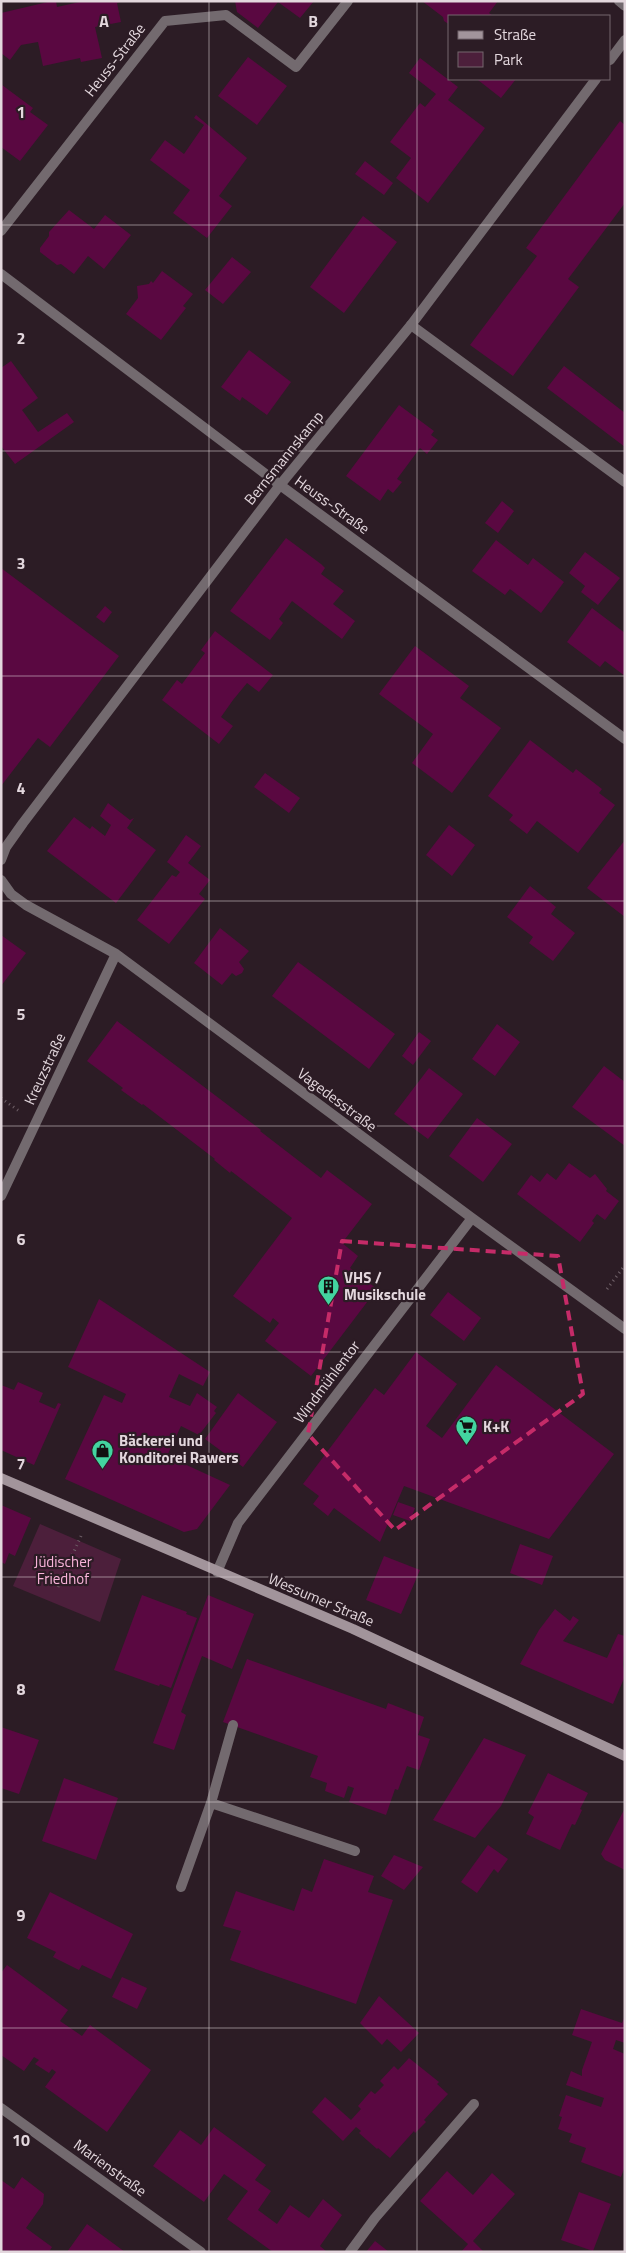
<svg xmlns="http://www.w3.org/2000/svg" width="626" height="2253" viewBox="0 0 626 2253" font-family="'Titillium Web',sans-serif">
	<style>
		.green { fill: #4c1f3b }
		.building { fill: #5a0841 }
		.lines { fill: none; stroke-linecap: round; stroke-linejoin: round }
		.path { stroke: #706169; stroke-width: 3; stroke-dasharray: 1 4; stroke-linecap: butt }
		.lane { stroke: #736a6f; stroke-width: 10 }
		.street { stroke: #736a6f; stroke-width: 10 }
		.secondary { stroke: #a2949b; stroke-width: 10 }
		.marked { fill: none; stroke: #c52b68; stroke-width: 4; stroke-dasharray: 10 6; stroke-linejoin: round }
		.grid { fill: none; stroke: #e3d7dd; stroke-width: 1; stroke-opacity: 0.55 }
		.labels { text-anchor: middle; stroke-width: 4.5; stroke-linejoin: round; paint-order: stroke }
		.street-label { font-size: 15px; fill: #e3d7dd; stroke: #2c1c25 }
		.poi-label { font-size: 15px; font-weight: bold; fill: #e3d7dd; stroke: #2c1c25; text-anchor: start }
		.park-label { font-size: 15px; fill: #f9b4da; stroke: #2c1c25 }
		.grid-label { font-size: 16px; text-anchor: middle; font-weight: bold; fill: #e3d7dd; stroke: #2c1c25; stroke-width: 4.5; stroke-linejoin: round; paint-order: stroke }
	</style>
	<rect width="100%" height="100%" fill="#2c1c25"/>
	<path class="green" d="M40,1524L121,1559L100,1622L13,1586Z"/>
	<path class="building" d="M52,1H56L57,7L84,1H123L117,3L121,22L95,27L102,58L81,62L80,58L43,66L38,42L21,45L10,60L1,53V13Z
		M235,1H314L300,18L278,2L258,28L237,12Z
		M422,1H498L489,13L493,16H450V25L444,21L443,17Z
		M248,57L287,86L257,125L218,96Z
		M420,58L458,87L448,100L485,128L428,203L396,178L411,158L390,142L420,103L425,107L436,94L409,73Z
		M472,79H516L501,98L478,80Z
		M2,85L33,108L30,112L48,125L20,161L1,147Z
		M196,115L247,158L219,196L232,206L207,238L173,213L190,190L150,160L165,140L184,154L204,125L194,118Z
		M620,121L625,125V203L568,279L579,287L513,376L470,345L537,256L526,248Z
		M365,161L393,183L384,195L355,174Z
		M69,210L94,229L105,215L131,235L104,269L88,256L74,274L61,264L57,265L40,252V248L49,236V232Z
		M363,216L397,242L344,313L310,287Z
		M232,257L251,272L223,304L205,290Z
		M162,271L193,294L183,306L186,308L161,340L126,314L138,298L137,286L149,284L151,281L153,283Z
		M249,350L291,382L267,415L242,397L240,401L221,387Z
		M11,361L38,398L22,410L38,432L67,413L74,422L15,464L1,446V368Z
		M564,366L625,413V447L547,388Z
		M399,405L434,431L431,435L438,440L427,454L420,448L397,479L402,482L393,493L388,489L380,501L346,476Z
		M502,501L514,511L498,533L485,523Z
		M286,538L321,564L325,568L321,574L344,591L333,604L355,621L342,639L292,601L279,619L283,623L270,640L230,611Z
		M496,540L528,565L533,558L564,582L541,613L510,589L505,595L472,571Z
		M585,552L620,578L598,605L581,592L585,586L569,573Z
		M1,568L119,656L50,747L38,738L1,786Z
		M105,606L112,612L104,623L96,617Z
		M592,608L625,633V676L605,661L600,667L567,642Z
		M215,631L273,675L259,692L247,683L233,700L221,717L233,726L219,744L162,700L177,680L182,684L205,653L201,650Z
		M415,646L469,686L460,698L501,728L452,793L412,763L433,734L379,694Z
		M530,740L573,773L576,769L602,789L599,793L615,805L578,853L537,821L527,834L509,820L513,815L488,796Z
		M265,773L300,798L289,813L254,787Z
		M108,803L130,820L134,818L127,828L156,850L116,903L47,851L74,817L90,829L92,826L105,836L111,825L100,816Z
		M449,825L475,845L452,876L426,855Z
		M186,835L201,846L188,863L210,880L199,894L205,899L169,944L137,920L172,875L176,877L180,872L167,862Z
		M625,840V917L587,888Z
		M530,886L556,907L551,914L575,933L553,961L529,943L533,937L507,917Z
		M220,928L249,951L239,962L244,969L242,973L236,976L232,973L222,985L194,963Z
		M1,935L26,953L1,986Z
		M298,962L395,1034L369,1069L272,996Z
		M117,1021L261,1130L260,1131L321,1178L327,1170L372,1204L342,1243L358,1256L350,1268L377,1289L311,1376L265,1341L279,1323L273,1318L270,1323L233,1296L292,1218L231,1171L230,1173L214,1160L215,1159L143,1104L142,1105L121,1090L123,1088L87,1061Z
		M497,1024L520,1042L495,1076L472,1059Z
		M419,1032L431,1041L413,1065L402,1056Z
		M604,1066L625,1082V1146L572,1107Z
		M429,1068L463,1094L428,1139L394,1114Z
		M477,1118L512,1144L483,1182L449,1156Z
		M569,1163L590,1178L595,1174L607,1189L606,1191L619,1201L605,1220L597,1214L592,1221L594,1223L580,1242L517,1194L531,1175L540,1182L547,1173L556,1180Z
		M448,1292L481,1318L464,1341L430,1315Z
		M99,1299L210,1372L203,1386L179,1374L169,1397L190,1406L197,1393L217,1407L214,1411L216,1413L199,1435L181,1426L167,1456L230,1485L197,1529L184,1532L65,1479L104,1395L122,1403L126,1394L68,1367Z
		M416,1352L457,1384L426,1426L442,1438L496,1365L614,1454L549,1539L404,1486L380,1542L334,1508L328,1516L313,1504L319,1496L303,1484L375,1388L384,1395Z
		M18,1382L43,1393L39,1402L55,1409L58,1403L61,1404L34,1465L1,1450V1385L14,1390Z
		M238,1393L277,1422L243,1467L205,1439Z
		M398,1502L415,1508L410,1521L393,1515Z
		M1,1505L31,1518L15,1556L9,1553L5,1564L1,1562Z
		M520,1544L553,1556L542,1585L510,1573Z
		M384,1556L420,1570L401,1614L366,1600Z
		M142,1595L187,1612L186,1614L197,1618L171,1688L160,1684L159,1686L114,1670Z
		M208,1595L254,1614L232,1669L202,1656L181,1712L186,1715L174,1750L153,1743Z
		M555,1609L570,1621L573,1616L579,1620L563,1641L607,1658L618,1634L625,1636L623,1665L625,1676L613,1704L520,1664L539,1630Z
		M247,1659L386,1709L388,1703L424,1717L418,1735L430,1739L419,1770L407,1766L398,1790L395,1789L386,1815L349,1802L354,1788L348,1786L344,1798L325,1791L327,1783L310,1777L318,1756L223,1722Z
		M1,1727L39,1740L19,1794L1,1788Z
		M484,1738L526,1755L501,1806L475,1838L433,1820Z
		M548,1773L588,1793L580,1809L582,1810L575,1825L572,1824L560,1850L526,1834L534,1817L528,1813Z
		M64,1778L118,1798L96,1860L42,1841Z
		M625,1808V1870L605,1860L601,1854Z
		M488,1845L508,1859L498,1873L494,1869L477,1893L461,1882Z
		M394,1855L423,1867L404,1890L381,1876Z
		M324,1859L374,1876L368,1892L393,1900L356,2004L230,1960L241,1931L223,1926L236,1891L294,1911L302,1888L312,1892Z
		M50,1892L133,1934L111,1979L82,1965L79,1970L53,1957L56,1952L27,1938Z
		M7,1965L68,2010L60,2021L82,2036L90,2025L151,2070L107,2132L45,2087L56,2072L52,2069L49,2073L35,2064L39,2060L34,2057L24,2071L1,2055V1973Z
		M122,1977L147,1988L137,2009L112,1997Z
		M379,1996L419,2033L401,2052L387,2039L382,2045L360,2023Z
		M581,2009L622,2023L625,2016V2043L616,2040L613,2049L625,2054V2166L621,2177L581,2162L586,2148L569,2142L572,2134L558,2129L562,2117L559,2116L566,2095L601,2107L604,2098L566,2085L571,2071L582,2076V2070L592,2042L572,2035Z
		M409,2058L439,2082L437,2084L448,2094L424,2120L426,2122L415,2133L414,2131L390,2158L378,2148L377,2149L359,2133L361,2131L356,2127L343,2141L312,2112L325,2097L351,2120L361,2109L358,2106L371,2091L375,2094L384,2085L380,2081L394,2066L398,2070Z
		M214,2127L266,2165L255,2180L271,2191L258,2210L277,2224L290,2205L309,2218L323,2199L342,2215L320,2246L327,2252H273L227,2219L248,2191L224,2174L204,2202L153,2166L180,2130L201,2145Z
		M447,2171L473,2195L492,2173L515,2194L473,2241L484,2252H461L468,2244L420,2201Z
		M22,2177L44,2194L43,2204L26,2228L52,2247L49,2252H5L1,2249V2180L14,2189Z
		M579,2192L611,2204L593,2251L561,2240Z
		M87,2224L125,2252H67Z
		M375,2241L389,2252H366Z"/>
	<g class="lines">
		<path class="path" d="M1,1098L19,1111
			M607,1289L625,1265
			M58,1587L81,1536"/>
		<path class="lane" d="M411,325L625,482
			M211,1803L355,1851
			M181,1887L211,1803L233,1725
			M350,2252L375,2218L474,2104"/>
		<path class="street" d="M619,1L625,6
			M610,60L625,40
			M1,231L165,21L226,15L296,67L348,1
			M1,274L280,485L625,739
			M1,860L6,847L23,823L280,485L411,325L596,79
			M1,880L11,894L26,905L116,954L472,1218L625,1329
			M1,1196L116,954
			M217,1572L238,1523L472,1218
			M1,2108L201,2252"/>
		<path class="secondary" d="M1,1478L353,1629L625,1756"/>
	</g>
	<path class="marked" d="M342,1241L558,1256L583,1394L395,1530L308,1434Z"/>
	<path class="grid" d="M209,1V2252M417,1V2252M1,225H625M1,451H625M1,676H625M1,901H625M1,1126H625M1,1352H625M1,1577H625M1,1802H625M1,2028H625"/>
	<defs>
		<symbol id="building-pin" viewBox="-11 -11 22 30"><path d="M0 17L-7.5 6A9.5 9.5 0 1 1 7.5 6Z" fill="#43d4a0" stroke="#2c1c25"/><path d="M-4-6H4V6H1V3H-1V6H-4ZM-2.5-4.3h1.7v1.8h-1.7ZM.8-4.3h1.7v1.8H.8ZM-2.5-1h1.7V.8h-1.7ZM.8-1h1.7V.8H.8Z" fill="#111"/></symbol>
		<symbol id="supermarket-pin" viewBox="-11 -11 22 30"><path d="M0 17L-7.5 6A9.5 9.5 0 1 1 7.5 6Z" fill="#43d4a0" stroke="#2c1c25"/><path d="M-6-5.5h2.5l.6 2H6L4.5 2H-2.5L-4.4-4H-6ZM-1.5 3.2a1.3 1.3 0 1 0 .1 0ZM3 3.2a1.3 1.3 0 1 0 .1 0Z" fill="#111"/></symbol>
		<symbol id="shop-pin" viewBox="-11 -11 22 30"><path d="M0 17L-7.5 6A9.5 9.5 0 1 1 7.5 6Z" fill="#43d4a0" stroke="#2c1c25"/><path d="M-5-2.5h2.3a2.7 3.5 0 0 1 5.4 0H5L5.5 6h-11ZM-1.5-2.5h3a1.5 2.3 0 0 0-3 0Z" fill="#111"/></symbol>
	</defs>
	<g fill-rule="evenodd">
		<use href="#building-pin" x="316" y="1274" width="25" height="34"/>
		<use href="#supermarket-pin" x="454" y="1414" width="25" height="34"/>
		<use href="#shop-pin" x="90" y="1438" width="25" height="34"/>
	</g>
	<g class="labels">
		<g class="street-label">
			<text transform="translate(115 60) rotate(-52)" y="5">Heuss-Straße</text>
			<text transform="translate(284 458) rotate(-51)" y="5">Bernsmannskamp</text>
			<text transform="translate(332 505) rotate(36)" y="5">Heuss-Straße</text>
			<text transform="translate(45 1069) rotate(-65)" y="5">Kreuzstraße</text>
			<text transform="translate(337 1100) rotate(37)" y="5">Vagedesstraße</text>
			<text transform="translate(327 1382) rotate(-53)" y="5">Windmühlentor</text>
			<text transform="translate(321 1600) rotate(23)" y="5">Wessumer Straße</text>
			<text transform="translate(110 2168) rotate(36)" y="5">Marienstraße</text>
		</g>
		<g class="poi-label">
			<text x="344" y="1283">VHS /<tspan x="344" dy="17">Musikschule</tspan></text>
			<text x="483" y="1432">K+K</text>
			<text x="119" y="1446">Bäckerei und<tspan x="119" dy="17">Konditorei Rawers</tspan></text>
		</g>
		<g class="park-label">
			<text x="63" y="1567">Jüdischer<tspan x="63" dy="17">Friedhof</tspan></text>
		</g>
	</g>
	<g class="grid-label">
		<text x="104" y="27">A</text>
		<text x="313" y="27">B</text>
		<text x="21" y="118">1</text>
		<text x="21" y="344">2</text>
		<text x="21" y="569">3</text>
		<text x="21" y="794">4</text>
		<text x="21" y="1020">5</text>
		<text x="21" y="1245">6</text>
		<text x="21" y="1470">7</text>
		<text x="21" y="1695">8</text>
		<text x="21" y="1921">9</text>
		<text x="21" y="2146">10</text>
	</g>
	<rect width="626" height="2253" fill="none" stroke="#e3d7dd" stroke-width="5"/>
	<rect x="448" y="15" width="162" height="65" fill="#2c1c25" stroke="#75676f"/>
	<rect x="458" y="31" width="25" height="8" fill="#a2949b" stroke="#75676f"/>
	<text x="494" y="40" font-size="15" fill="#e3d7dd">Straße</text>
	<rect x="458" y="52" width="25" height="15" fill="#4c1f3b" stroke="#75676f"/>
	<text x="494" y="65" font-size="15" fill="#e3d7dd">Park</text>
</svg>
